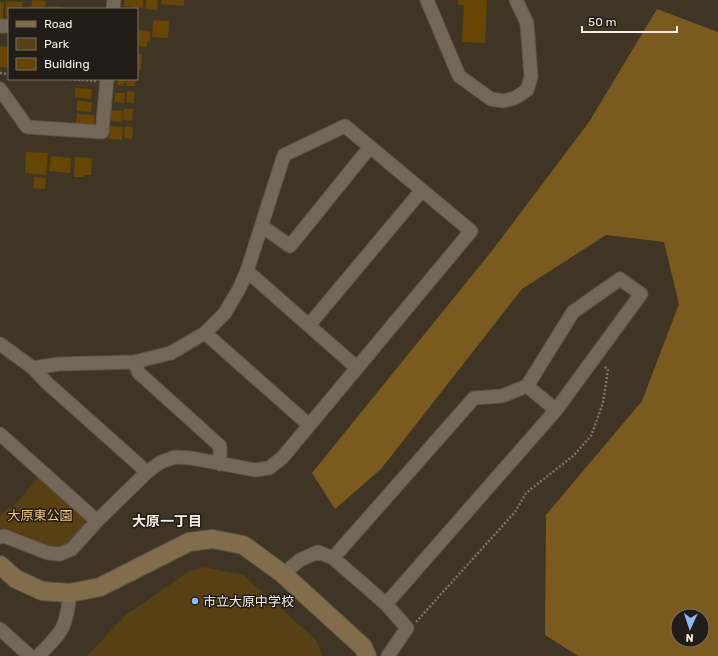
<svg xmlns="http://www.w3.org/2000/svg" width="718" height="656" viewBox="0 0 718 656" font-family="Rubik,'Noto Sans JP',sans-serif">
	<style>
		.green { fill: #584015 }
		.forest { fill: #7b5a1f; fill-rule: evenodd }
		.building { fill: #664602 }
		.lines { fill: none; stroke-linecap: round; stroke-linejoin: round }
		.street-casing { stroke: #5c5245; stroke-width: 15 }
		.secondary-casing { stroke: #5c5245; stroke-width: 20 }
		.path { stroke: #7c7365; stroke-width: 2.5; stroke-dasharray: 2 2; stroke-linecap: butt }
		.street { stroke: #736857; stroke-width: 13 }
		.secondary { stroke: #816d4a; stroke-width: 18 }
		.poi-dot { fill: #8db9fc; stroke: #221d16; stroke-width: 1.5 }
		.labels { text-anchor: middle; stroke-width: 3; stroke-linejoin: round; paint-order: stroke }
		.park-label { font-size: 13px; fill: #f6c471; stroke: #221d16 }
		.poi-label { font-size: 13px; fill: #f4ede4; stroke: #221d16; text-anchor: start }
		.neighbourhood-label { font-size: 14px; font-weight: bold; fill: #f4ede4; stroke: #221d16 }
	</style>
	<rect width="100%" height="100%" fill="#3f3525"/>
	<path class="green" d="M38,478L85,520L84,529C79,534 75,539 70,542C47,559 24,528 0,528V516L7,509L14,506Z
		M204,567L243,575L317,641L322,656H87L126,615L188,572Z"/>
	<path class="forest" d="M657,9L718,32V656H578L545,635L546,515L642,401L679,304L664,242L606,235L522,289L381,469L335,509L312,473L491,252L589,122ZM678,616H702V640H678Z"/>
	<path class="building" d="M32,0L46,1L45,9H28V6L31,7Z
		M124,0H143V8L124,6Z
		M146,0H158L157,10L145,9Z
		M162,0H184V6L161,4Z
		M458,0H487L485,43L462,42L464,5H458Z
		M6,1L23,2L22,9H9V17L5,16Z
		M0,2H4L3,20H0Z
		M48,6L63,7V9H48Z
		M153,20L169,21L168,38L152,37Z
		M137,30L150,31V42H147V47L137,46Z
		M0,46L9,47V67H0Z
		M137,54H142L141,69H137Z
		M118,79H125L124,86L117,85Z
		M126,79H136L135,86H126Z
		M75,88L92,89L91,99L75,97Z
		M127,91L135,92L134,103L126,102Z
		M115,93H125L124,103L114,102Z
		M77,101L92,102L91,112L77,111Z
		M124,109H133L132,121L123,120Z
		M111,110L123,111L122,122L111,121Z
		M77,114L95,115L94,125L76,124Z
		M110,126L123,127L122,140L109,139Z
		M125,126L133,127L132,139L124,138Z
		M26,152L48,153L46,175L25,173Z
		M51,156L71,158L70,173L49,171Z
		M75,157L92,158L91,175H84V177H74Z
		M34,177L46,178L45,189L33,188Z"/>
	<g class="lines">
		<defs>
			<path id="street" d="M427,0L459,76L491,99L503,101L515,98L527,90L531,77L527,23L516,0
				M113,9L114,0
				M0,26H9
				M0,89L27,127L102,132L107,79
				M263,227L290,246L370,147
				M247,271L356,367
				M309,325L422,190
				M205,333L309,425
				M0,344L33,368L59,364L134,362L171,353L205,333L225,313L239,289L247,271L284,155L345,126L471,231L282,458L269,468L255,470L191,458L175,457L161,462L147,472L97,521L72,549L60,554L48,553L4,536L0,537
				M134,362L139,373L220,446V464
				M33,368L46,382L147,472
				M527,386L556,410
				M0,434L97,521
				M333,558L386,604L407,628L388,656
				M283,574L300,560L318,552L333,558L474,398L502,396L527,386L573,312L620,279L641,294L556,410L386,604
				M0,629L30,656
				M38,656C63,631 66,629 70,593"/>
			<path id="secondary" d="M0,565L16,579L42,591L70,593L100,587L189,542L213,539L243,545L283,574L363,647L367,656"/>
		</defs>
		<use href="#street" class="street-casing"/>
		<use href="#secondary" class="secondary-casing"/>
		<path class="path" d="M0,73L9,74
			M70,79L96,81
			M416,622L515,512L526,493L573,456L591,436L603,403L608,369L603,366"/>
		<use href="#street" class="street"/>
		<use href="#secondary" class="secondary"/>
	</g>
	<circle class="poi-dot" cx="195" cy="601" r="4"/>
	<g class="labels">
		<g class="park-label">
			<text x="40" y="520">大原東公園</text>
		</g>
		<g class="poi-label">
			<text x="203" y="606">市立大原中学校</text>
		</g>
		<g class="neighbourhood-label">
			<text x="167" y="526">大原一丁目</text>
		</g>
	</g>
	<rect x="8" y="8" width="130" height="72" fill="#221d16" stroke="#767068"/>
	<rect x="16" y="21" width="20" height="6" fill="#816d4a" stroke="#767068"/>
	<text x="44" y="28" font-size="12" fill="#f4ede4">Road</text>
	<rect x="16" y="38" width="20" height="12" fill="#584015" stroke="#767068"/>
	<text x="44" y="48" font-size="12" fill="#f4ede4">Park</text>
	<rect x="16" y="58" width="20" height="12" fill="#664602" stroke="#767068"/>
	<text x="44" y="68" font-size="12" fill="#f4ede4">Building</text>
	<g transform="translate(690 628) rotate(183)"><circle r="19" fill="#221d16" stroke="#767068"/>
	<path d="M0-3L7 15L0 10L-7 15Z" fill="#8db9fc"/>
	<text y="-6" font-size="11" font-weight="bold" text-anchor="middle" fill="#f4ede4">N</text>
	</g>
	<path d="M582 26v6h95v-6" fill="none" stroke="#f4ede4" stroke-width="2"/>
	<text x="588" y="26" font-size="12" fill="#f4ede4" stroke="#221d16" stroke-width="3" paint-order="stroke">50 m</text>
</svg>
